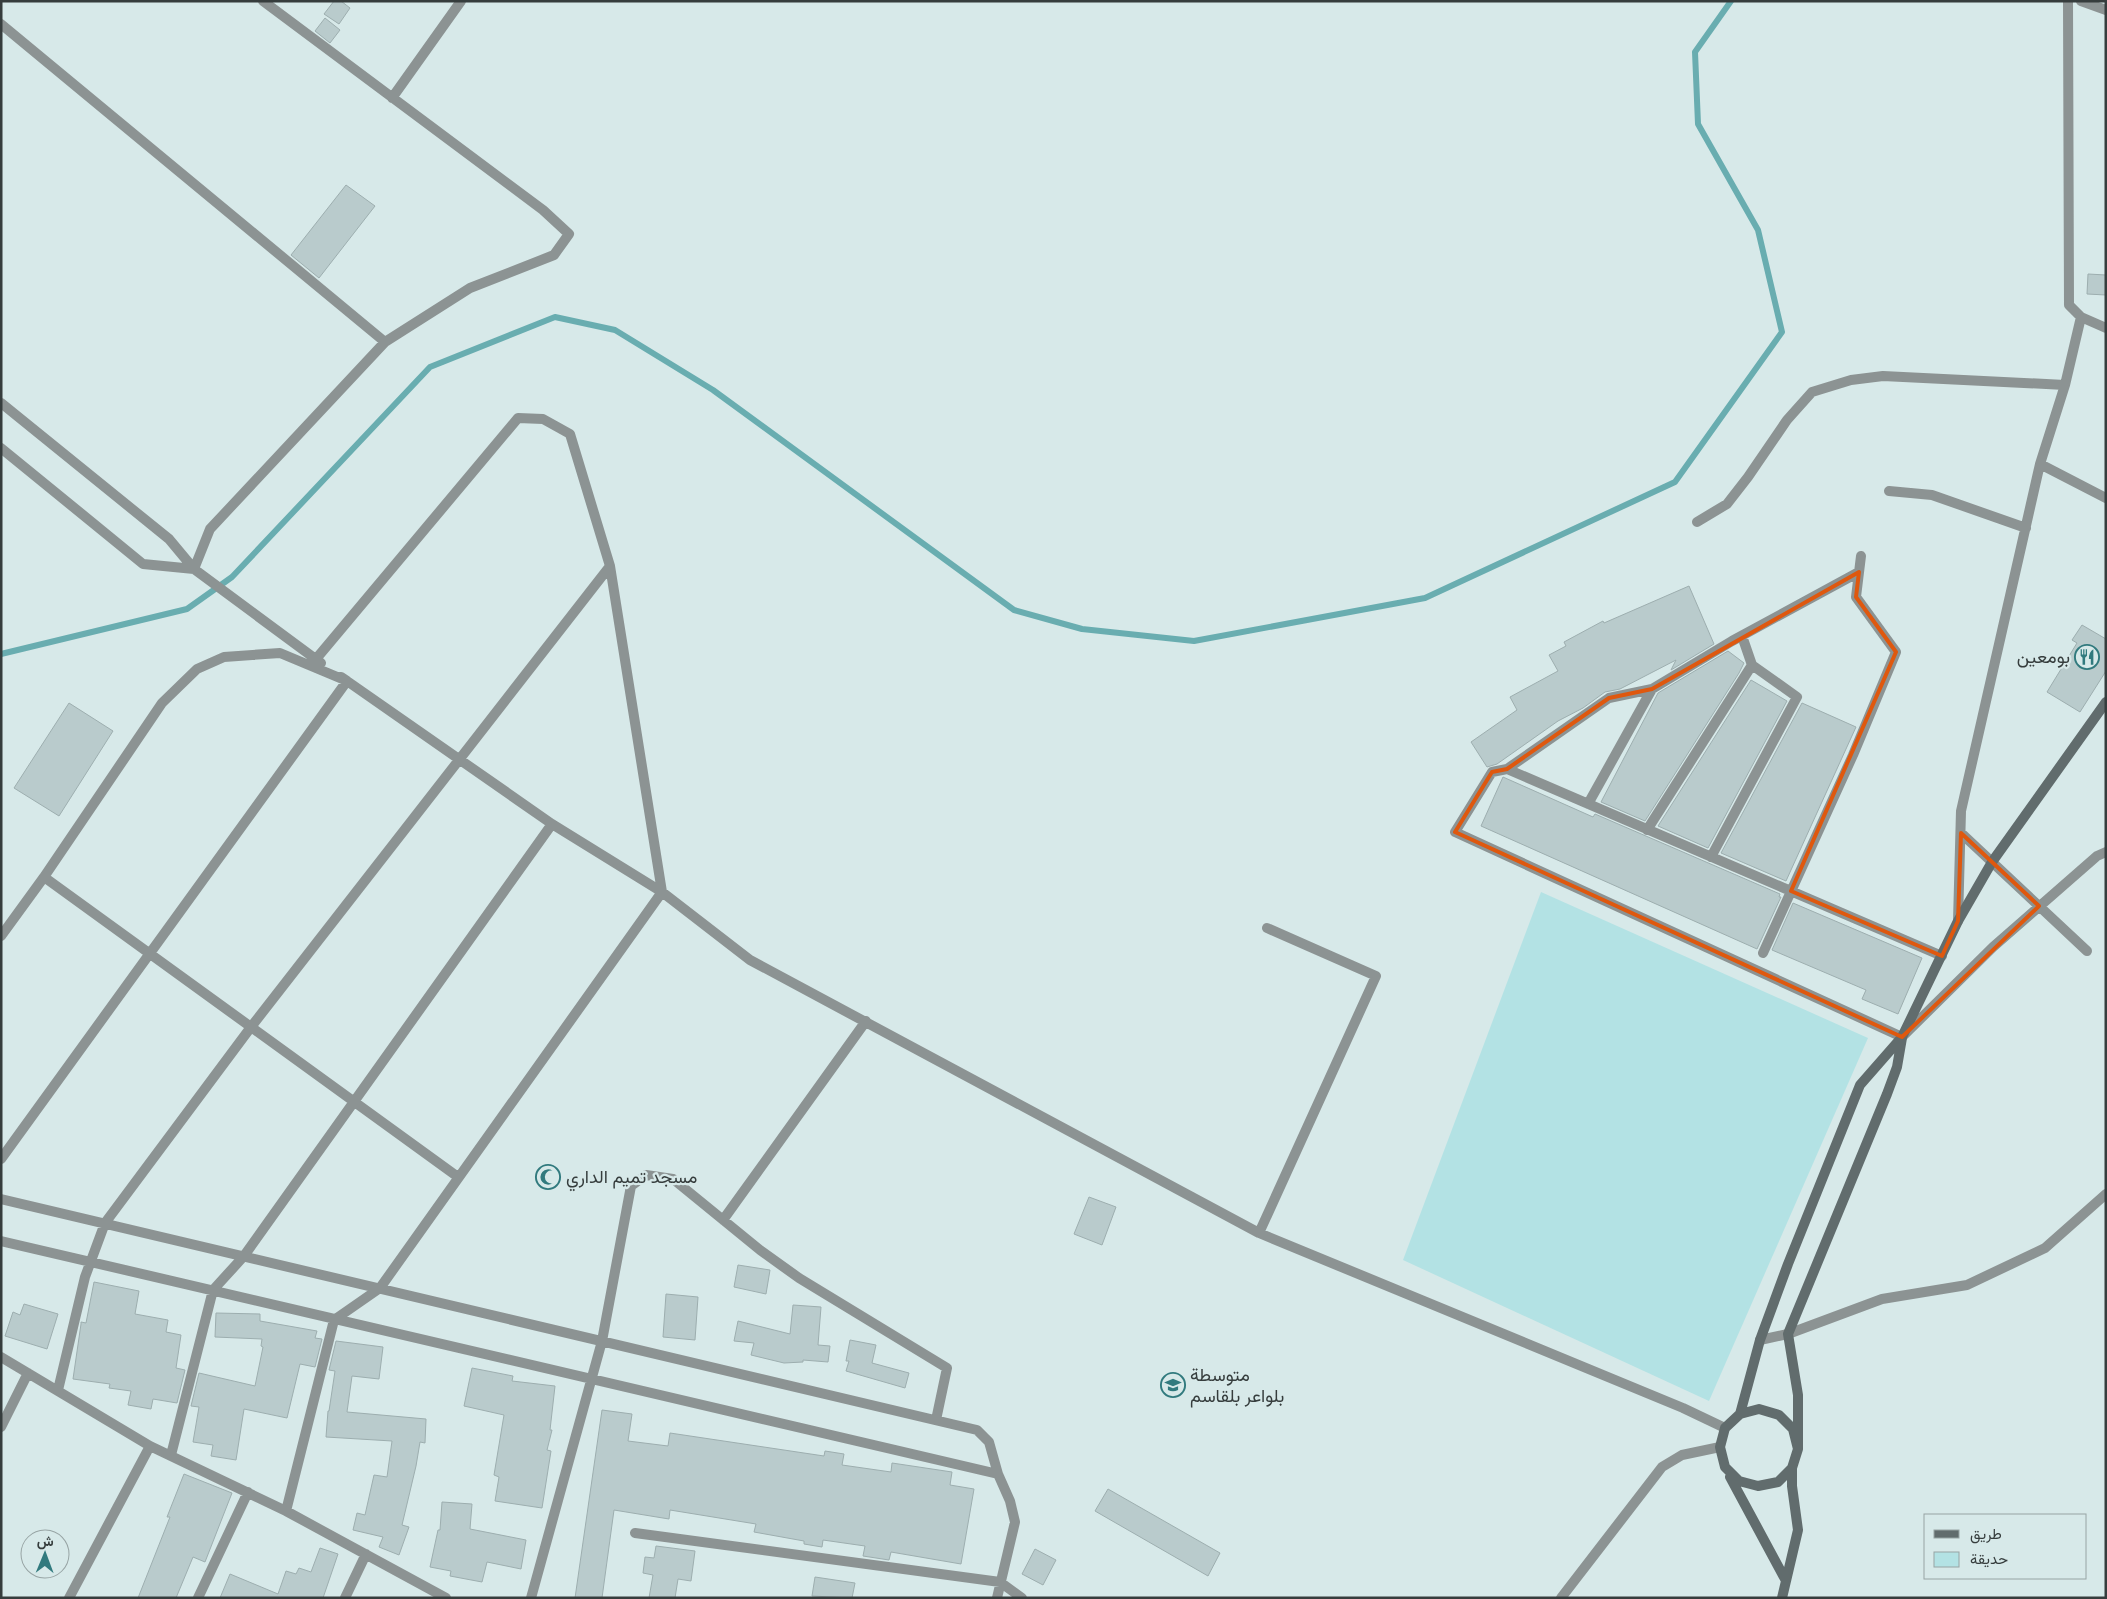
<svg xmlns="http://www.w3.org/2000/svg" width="2107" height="1599" viewBox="0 0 2107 1599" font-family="Figtree,Vazirmatn,sans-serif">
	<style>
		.green { fill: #b3e2e4 }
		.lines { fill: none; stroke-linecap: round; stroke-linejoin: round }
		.stream { stroke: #69adb0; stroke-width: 6 }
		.building { fill: #b9cbcc; stroke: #9daeaf }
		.street { stroke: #8c9393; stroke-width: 10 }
		.secondary { stroke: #616c6d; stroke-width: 10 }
		.marked { fill: none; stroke: #df580e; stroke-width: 4; stroke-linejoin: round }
		.labels { text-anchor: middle; stroke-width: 4.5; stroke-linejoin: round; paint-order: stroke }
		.poi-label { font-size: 18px; fill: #363d3d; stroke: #d7e9e9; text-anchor: start }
	</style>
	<rect width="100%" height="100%" fill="#d7e9e9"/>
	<path class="green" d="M1541,892L1868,1038L1709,1401L1403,1260Z"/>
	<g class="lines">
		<path class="stream" d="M1,654L187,609L232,577L430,367L555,317L615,330L713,390L1014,610L1082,629L1194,641L1425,598L1675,482L1782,332L1758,230L1698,124L1695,52L1731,1"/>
	</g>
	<path class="building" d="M334,1H341L350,8L339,24L324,14Z
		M325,18L340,30L330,43L315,31Z
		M346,185L375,206L319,278L291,255Z
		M2088,274L2106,275V295L2087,294Z
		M1689,586L1714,644L1671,670L1676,660L1620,689L1605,692L1583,708L1558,721L1497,764L1487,767L1471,742L1517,710L1510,697L1558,671L1549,655L1566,646L1564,642L1603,621L1604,623Z
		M2082,625L2106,639V671L2080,712L2047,692L2077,643L2072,640Z
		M1728,651L1744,663L1739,673L1645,821L1601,802L1658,693Z
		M1751,680L1787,701L1708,848L1658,826Z
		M69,703L113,731L59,816L14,788Z
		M1802,703L1856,727L1786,881L1721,853Z
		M1503,777L1593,817L1595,814L1780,894L1779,897H1781L1757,949L1481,826Z
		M1793,903L1922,958L1898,1014L1862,999L1866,990L1772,950Z
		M1089,1197L1116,1207L1102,1245L1074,1234Z
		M738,1265L770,1270L766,1294L734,1287Z
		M94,1282L139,1291L135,1314L168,1320L166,1332L181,1335L176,1368L185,1370L177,1403L153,1399L151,1409L128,1405L131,1391L109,1388L110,1384L73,1379L81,1324V1322L86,1323Z
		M666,1294L698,1297L695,1340L663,1337Z
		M24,1304L58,1314L47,1349L5,1336L13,1312L20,1315Z
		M793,1305L821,1307L818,1345L830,1346L828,1362L803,1360V1362L784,1363L751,1355L754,1343L734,1341L738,1321L790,1334Z
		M216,1313L260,1314V1321L317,1331L315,1338L322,1339L315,1367L300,1364L287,1418L244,1409L236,1460L211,1456L213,1445L193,1442L199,1407L191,1406L199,1373L255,1386L263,1347L261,1346L262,1339L215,1337Z
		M850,1340L876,1345L872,1363L909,1373L905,1388L846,1371L849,1361H846Z
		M336,1341L383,1347L379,1379L352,1376L347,1412L426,1419L425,1443L420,1442L416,1466L402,1525L409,1527L399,1555L379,1547L383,1537L353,1530L357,1513L365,1515L374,1475L387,1477L392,1441L326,1437L328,1411H329L335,1371L329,1370Z
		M472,1368L513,1376L512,1381L555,1386L550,1430H552L547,1450L551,1451L542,1508L495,1501L499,1477L494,1475L504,1415L464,1406Z
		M602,1410L632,1414L628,1441L668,1446L670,1433L824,1456L825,1451L844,1454L842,1465L891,1472L892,1463L952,1472L950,1485L974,1489L961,1564L891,1552L889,1560L863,1556L865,1546L823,1540L822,1547L804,1544V1541L754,1532L756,1524L670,1510L669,1519L614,1510L602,1598H575Z
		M184,1474L232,1493L205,1562L193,1557L176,1598H138L170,1517H167Z
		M1108,1489L1220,1553L1208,1576L1095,1511Z
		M442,1502L472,1504L470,1529L526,1540L521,1569L487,1562L482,1582L450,1576L451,1571L430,1567L438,1530H440Z
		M656,1546L695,1551L691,1581L678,1579L675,1598H649L653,1575L643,1573L645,1557L654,1558Z
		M320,1548L338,1554L323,1598H220L230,1574L278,1594L286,1571L296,1574L299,1568L311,1572Z
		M1035,1549L1056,1560L1043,1585L1022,1574Z
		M815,1577L855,1583L852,1598L812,1596Z"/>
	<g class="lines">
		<path class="street" d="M2068,1L2069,305L2081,317
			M2081,1L2106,10
			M1,24L385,342
			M392,98L461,1
			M1,403L169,539L194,569L321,663
			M1,448L143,564L194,569
			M2040,464L2065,385L2081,317L2106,328
			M1889,491L1932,495L2026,528
			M1697,522L1727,504L1748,477L1787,420L1812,392L1851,380L1883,376L2065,385
			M194,569L210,529L385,342L470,288L554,255L569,234L543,210L263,1
			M1859,572L1732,641L1652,689L1609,698L1507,769L1492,772L1455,832L1902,1037L1993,947L2097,856L2106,852
			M1507,769L1942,956
			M1588,804L1652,689
			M1647,830L1752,665
			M1961,833L2087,951
			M1711,857L1797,697L1752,665L1742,636
			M44,877L458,1177
			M1958,921L1961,811L2040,464L2106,498
			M1,936L44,877L162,703L197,669L224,657L280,653L347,681L552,824L662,892L750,960L1259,1233L1683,1408L1725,1428
			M1763,953L1853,755L1896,652L1856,597L1861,556
			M1,1159L347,681L341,677
			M1,1199L977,1430L989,1442L998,1474L1010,1501L1015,1522L997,1598
			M723,1220L866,1021
			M1259,1233L1376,976L1267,928
			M1,1241L998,1474
			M1760,1340L1788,1334L1882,1299L1967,1285L2045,1248L2106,1194
			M1,1357L150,1446L286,1511L446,1598
			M58,1390L85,1277L105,1223L251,1027L610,566
			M1,1427L28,1373
			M171,1455L213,1290L244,1256L552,824
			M286,1511L334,1320L380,1288L662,892L610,566L570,434L543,419L518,418L316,659L309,665
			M635,1533L1000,1582L1022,1598
			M69,1598L150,1446
			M198,1598L248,1492
			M345,1598L366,1554
			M531,1598L602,1341L631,1186L646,1175L673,1179L760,1250L799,1278L947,1368L936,1420
			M1561,1598L1662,1467L1682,1455L1720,1447"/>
		<path class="secondary" d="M1740,1414L1760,1340L1788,1264L1860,1085L1902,1037L1958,921L1992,862L2106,702
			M1798,1449L1793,1429L1779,1415L1759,1409L1740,1414L1725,1428L1720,1447L1725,1467L1739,1481L1758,1486L1778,1482L1792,1468L1798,1449V1395L1788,1334L1887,1094L1897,1067L1902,1038
			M1730,1477L1785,1579
			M1782,1598L1798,1530L1792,1486V1468"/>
	</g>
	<path class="marked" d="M1859,572L1856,597L1896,652L1791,891L1942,956L1958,921L1961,833L2039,906L1902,1037L1455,832L1492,772L1507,769L1609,698L1652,689Z"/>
	<defs>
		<symbol id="restaurant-ring" viewBox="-11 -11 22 22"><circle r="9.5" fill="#d7e9e9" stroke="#317a7e" stroke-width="1.5"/><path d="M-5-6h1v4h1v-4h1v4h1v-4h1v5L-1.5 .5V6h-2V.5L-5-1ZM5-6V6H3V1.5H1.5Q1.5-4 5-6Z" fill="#317a7e"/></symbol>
		<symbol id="mosque-ring" viewBox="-11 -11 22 22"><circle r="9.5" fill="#d7e9e9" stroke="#317a7e" stroke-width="1.5"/><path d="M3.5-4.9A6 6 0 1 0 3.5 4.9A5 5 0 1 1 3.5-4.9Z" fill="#317a7e"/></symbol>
		<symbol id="school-ring" viewBox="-11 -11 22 22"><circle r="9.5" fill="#d7e9e9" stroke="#317a7e" stroke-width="1.5"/><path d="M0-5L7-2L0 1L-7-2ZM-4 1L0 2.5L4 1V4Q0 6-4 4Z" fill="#317a7e"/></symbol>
	</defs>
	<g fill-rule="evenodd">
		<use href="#restaurant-ring" x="2073" y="643" width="28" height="28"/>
		<use href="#mosque-ring" x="534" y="1163" width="28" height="28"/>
		<use href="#school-ring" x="1159" y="1371" width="28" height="28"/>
	</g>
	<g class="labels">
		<g class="poi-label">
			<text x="2070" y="663" text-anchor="end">بومعين</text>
			<text x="566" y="1183">مسجد تميم الداري</text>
			<text x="1190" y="1381">متوسطة<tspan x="1190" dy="21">بلواعر بلقاسم</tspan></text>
		</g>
	</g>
	<rect width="2107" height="1599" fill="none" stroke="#363d3d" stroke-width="5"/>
	<rect x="1924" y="1514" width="162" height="65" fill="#d7e9e9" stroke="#97a4a4"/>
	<rect x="1934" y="1530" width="25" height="8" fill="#616c6d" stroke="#97a4a4"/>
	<text x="1970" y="1539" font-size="15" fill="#363d3d">طريق</text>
	<rect x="1934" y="1552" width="25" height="15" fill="#b3e2e4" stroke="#97a4a4"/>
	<text x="1970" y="1564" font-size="15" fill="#363d3d">حديقة</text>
	<g transform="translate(45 1554) rotate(1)"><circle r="24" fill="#d7e9e9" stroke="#97a4a4"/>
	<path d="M0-4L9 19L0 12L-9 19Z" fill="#317a7e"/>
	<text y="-8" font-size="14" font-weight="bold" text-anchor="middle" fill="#363d3d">ش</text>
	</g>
</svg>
